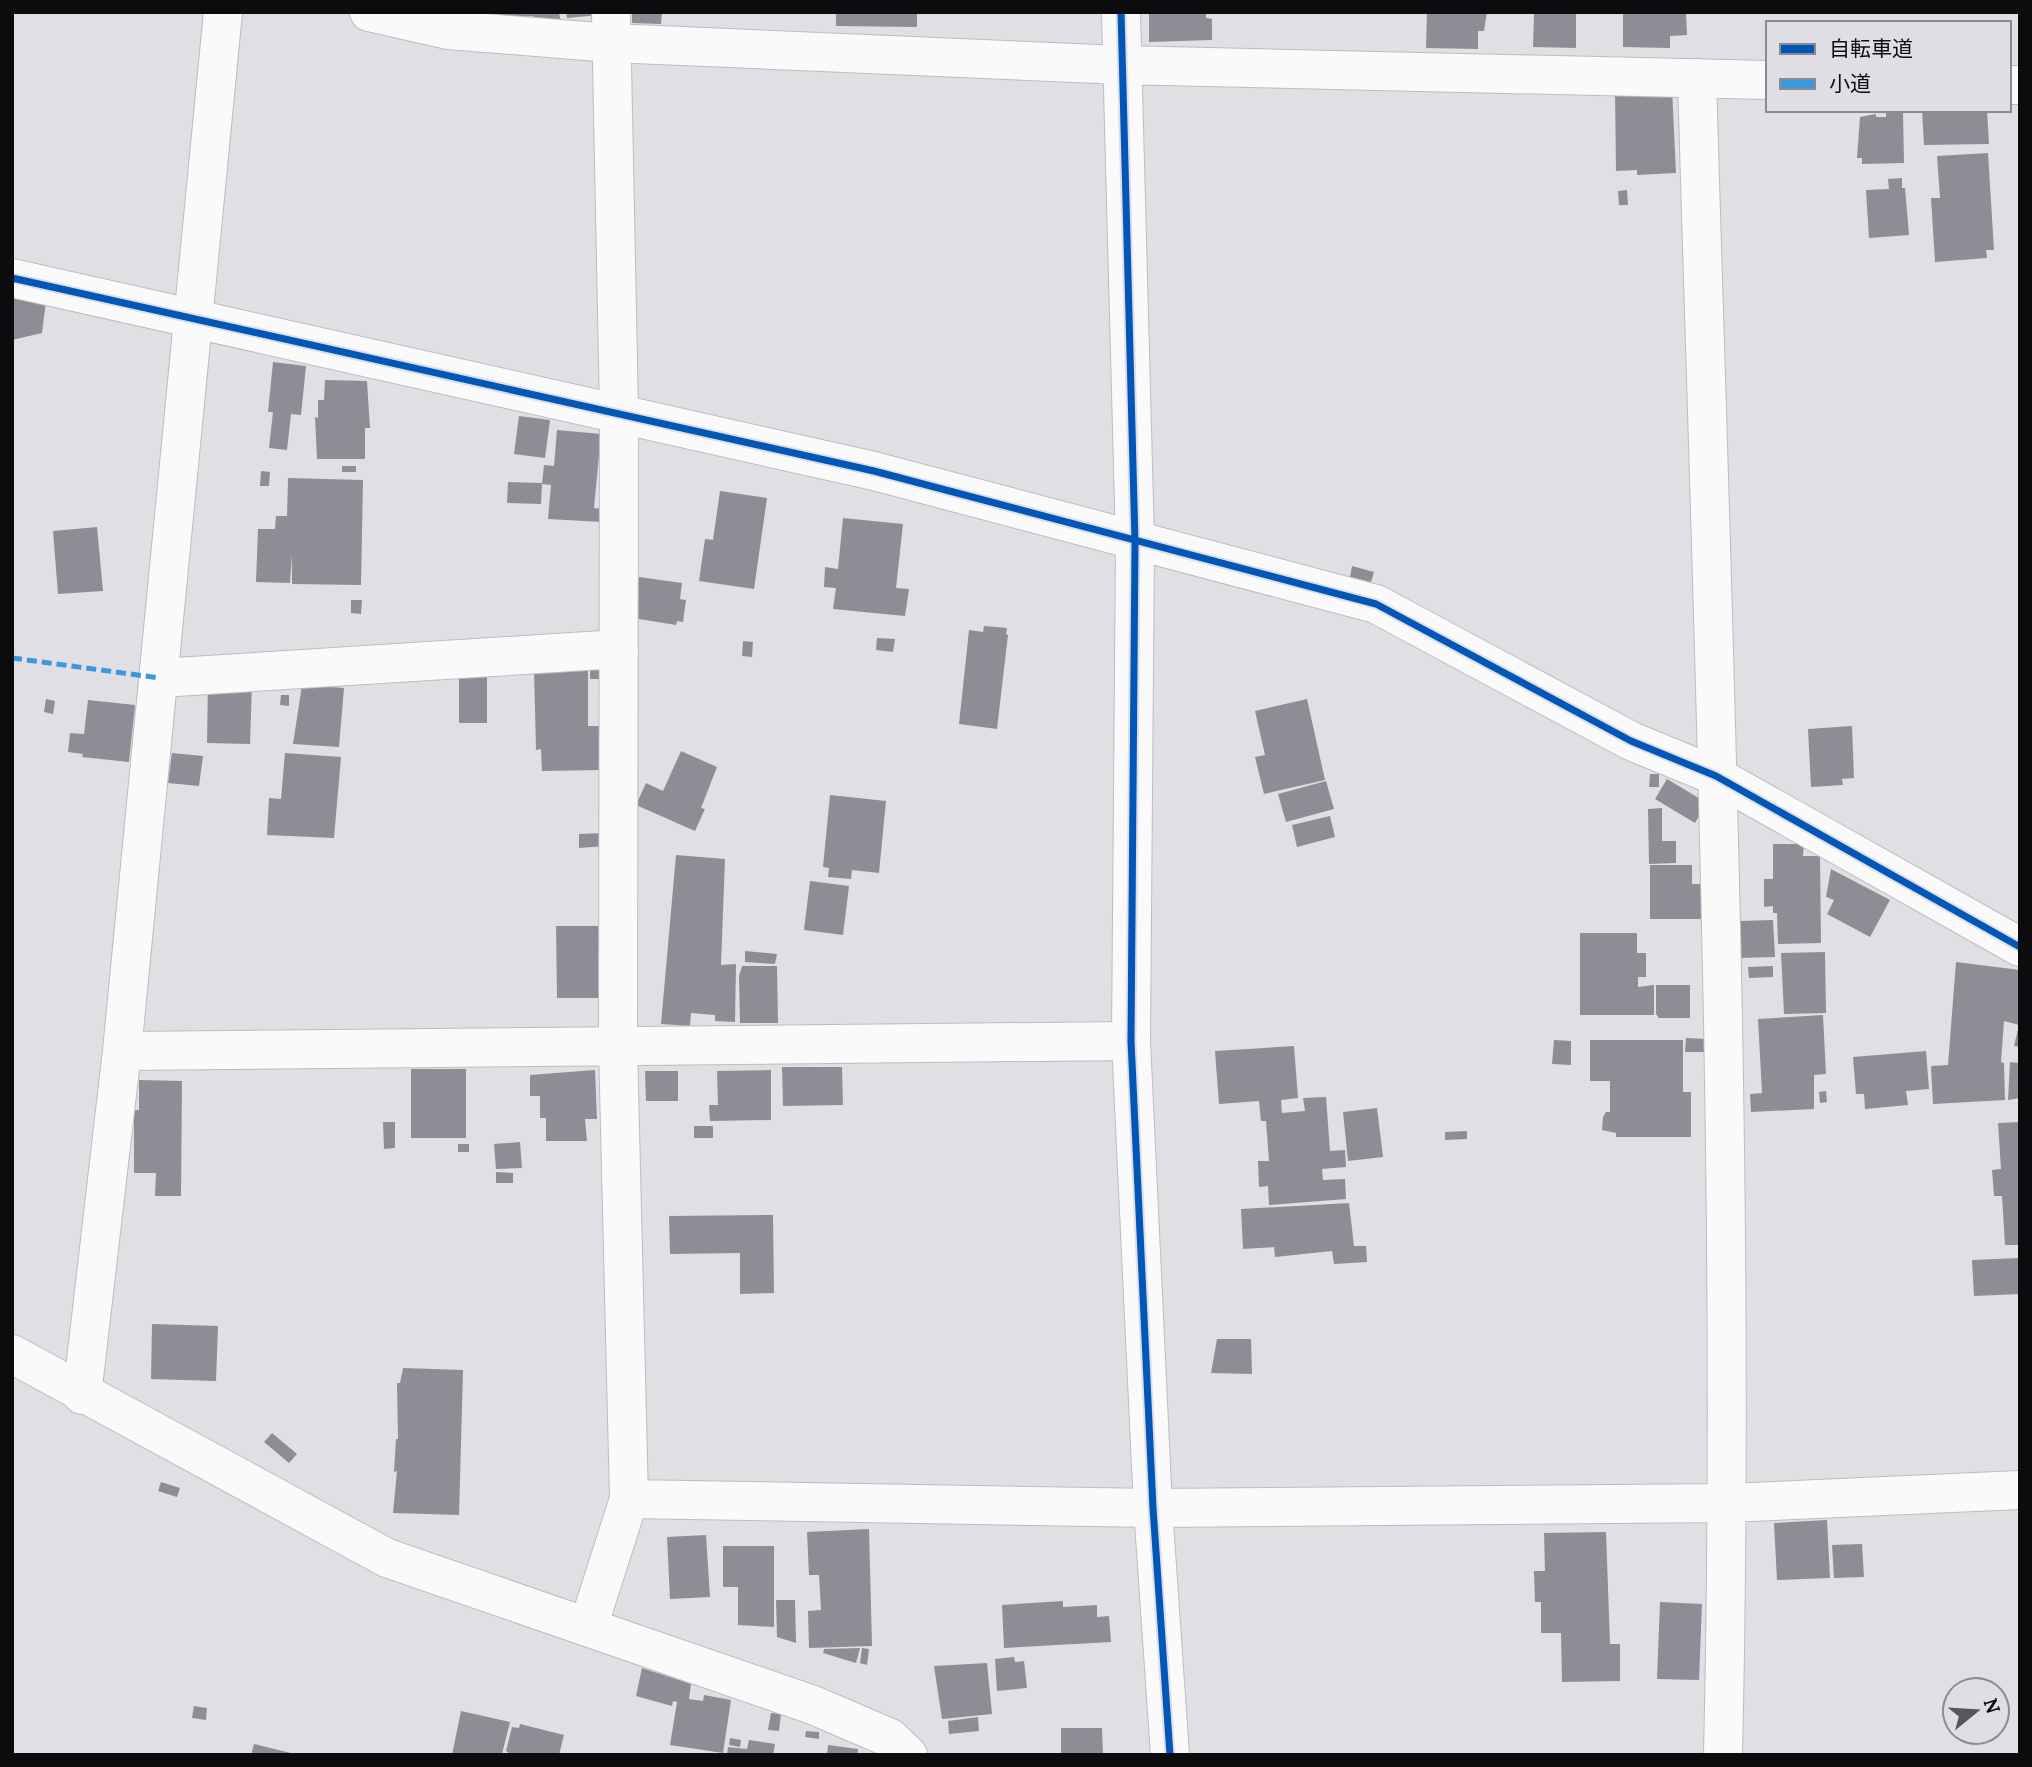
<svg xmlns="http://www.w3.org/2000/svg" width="2032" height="1767" viewBox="0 0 2032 1767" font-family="Lora,'Noto Sans JP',serif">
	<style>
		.building { fill: #8f8c96 }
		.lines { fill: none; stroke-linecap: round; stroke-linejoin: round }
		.street-casing { stroke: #bdbcbf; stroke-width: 40 }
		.secondary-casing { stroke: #bdbcbf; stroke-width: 40 }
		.street { stroke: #fafafb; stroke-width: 38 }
		.secondary { stroke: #fafafb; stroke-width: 38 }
		.quiet { stroke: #3a99de; stroke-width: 5; stroke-dasharray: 10 5; stroke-linecap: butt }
		.cycleway-casing { stroke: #e0dee5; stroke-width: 11 }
		.cycleway { stroke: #0057b8; stroke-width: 7 }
	</style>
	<rect width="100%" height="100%" fill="#e1dfe4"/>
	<path class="building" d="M494,12H559L561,23L534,27L533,16L495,20Z
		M566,12H599V15L567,18Z
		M632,12H662L661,24L632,23Z
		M836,12H917V27L836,26Z
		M1149,12H1206V18L1212,19V40L1149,42Z
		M1427,12H1487L1484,31H1478V49L1426,48Z
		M1534,12H1576V48L1533,47Z
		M1623,12H1686L1687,35L1670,36V48L1623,47Z
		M1672,88L1676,173L1637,175V170L1616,171L1615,91Z
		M1922,110H1987L1989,144L1924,145Z
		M1903,112L1904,163L1862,164V158H1857L1860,117L1876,114V117H1886V113Z
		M1988,153L1994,250H1986L1987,258L1935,262L1931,198H1940L1937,156Z
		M1902,178V188H1905L1909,235L1869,238L1866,190L1889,189L1888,179Z
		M1627,190L1628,205H1619L1618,191Z
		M12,296L46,301L42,333L12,340Z
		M273,362L306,366L301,415L291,414L287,450L269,448L273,412H268Z
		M325,380L367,381L370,428H365V459H317L315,417L318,418V400H324Z
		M519,416L550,420L545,458L514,454Z
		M557,430L601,434L594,508L604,509L603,522L548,519L551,485L542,484L544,465L554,466Z
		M342,466H356V472H342Z
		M261,471L270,472L269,486H260Z
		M288,478L363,480L361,585L292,584V554L290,583L256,582L258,529H275L276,516H287Z
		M508,482L542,483L541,504L507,503Z
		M720,491L767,498L754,589L699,581L705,539L713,540Z
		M843,518L903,524L896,588L909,589L905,616L833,609L836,588L824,587L825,567L838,569Z
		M97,527L103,591L58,594L53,531Z
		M1352,566L1374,572L1371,582L1350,577Z
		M639,577L682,583L680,599L686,600L683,622L677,621L676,625L633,618Z
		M351,600H362L361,614L351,613Z
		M984,626L1007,628L1006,634L1008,635L997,729L959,724L969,630L983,632Z
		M877,638L895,639L893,652L876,650Z
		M743,641L753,642L752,657L742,656Z
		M459,664H487V723H459Z
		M588,669V726H601V770L542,771L541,749L536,750L534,670Z
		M590,669L601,670V679H590Z
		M208,681L252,682L250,744L207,743Z
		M302,685L344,688L339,747L293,744Z
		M281,695H289V706L280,705Z
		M46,699L55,701L53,714L44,712Z
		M1307,699L1325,780L1264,794L1255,757L1265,755L1255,711Z
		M88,700L135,705L129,762L82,757L83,754L68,752L70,733L84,734Z
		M1852,726L1854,778L1842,779L1843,785L1811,787L1808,729Z
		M681,751L717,767L701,808L705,809L695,831L636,805L646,783L663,791Z
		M172,753L203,756L199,786L168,783Z
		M285,753L341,757L334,838L267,835L269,798L281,799Z
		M1650,774H1659V787H1649Z
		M1667,779L1707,803L1695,823L1655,799Z
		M1326,781L1334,809L1286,822L1278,794Z
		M830,795L886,801L879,873L852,870L851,879L828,877L829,868L823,867Z
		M1662,808V841H1676V863L1649,864L1648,809Z
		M1330,816L1335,837L1297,847L1292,825Z
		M605,833V846L579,848V834Z
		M1773,844H1804L1803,856H1820L1821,943L1778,944L1777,913H1773V906L1764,907V879H1773Z
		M676,855L725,859L721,965L736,964L735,1022L715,1021V1015L691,1013L690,1026L661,1024Z
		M1650,865H1692V884H1710V919H1650Z
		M1831,869L1890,900L1870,937L1827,914L1834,900L1826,897Z
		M810,881L849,886L843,935L804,930Z
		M1773,920L1775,957L1740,958L1739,921Z
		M556,926H598L599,937H604V949H598L599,998H557Z
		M1580,933H1637V953H1646V977H1638V987L1654,985V1015H1580Z
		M745,951L777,954L775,964L745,962Z
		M1825,952L1826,1013L1784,1014L1781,953Z
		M1956,962L2020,970V1047L2014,1046L2019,1025L2004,1021L2001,1062L2004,1063L2005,1100L1933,1104L1931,1066L1948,1065Z
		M742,966H777L778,1023H740L739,976Z
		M1773,966V977L1749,978L1748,967Z
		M1656,985H1690V1018H1659L1656,1014Z
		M1823,1015L1826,1074L1814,1075V1109L1751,1112L1750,1094L1762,1093L1758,1019Z
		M1686,1038L1709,1039V1052H1685Z
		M1554,1040L1571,1041V1065L1552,1064Z
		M1590,1040H1683V1092H1691V1137H1616V1133L1602,1130L1603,1117L1606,1112H1610V1081H1590Z
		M1294,1046L1298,1098L1281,1100L1282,1113L1305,1111L1303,1098L1326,1097L1330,1151L1345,1150L1346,1167L1322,1169L1323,1180L1345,1179L1346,1199L1269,1205L1268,1186L1259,1187L1258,1161H1269L1266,1121H1261L1259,1101L1219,1104L1215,1051Z
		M1926,1051L1929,1089L1906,1091L1908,1105L1865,1109L1864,1094H1856L1853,1057Z
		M2010,1062L2020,1063V1098L2008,1100Z
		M782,1067H842L843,1105L783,1106Z
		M411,1069H466V1138H411Z
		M595,1070L597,1119H585L587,1141H546V1118H540V1096H530V1075Z
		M771,1070V1120L710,1121L709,1105H718L717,1071Z
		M645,1071H678V1101H646Z
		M139,1080L182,1081L181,1196H155L156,1173H134V1110H139Z
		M1826,1091L1827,1102L1820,1103L1819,1092Z
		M1377,1108L1383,1157L1348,1161L1343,1112Z
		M383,1122H395V1148L384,1149Z
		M2020,1122V1245H2005L2002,1196H1994L1992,1170L2001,1169L1998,1123Z
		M694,1126H713V1138H694Z
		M1467,1131V1139L1445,1140V1132Z
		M520,1142L522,1168L496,1169L494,1144Z
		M458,1144H469V1152H458Z
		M496,1172L513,1173V1183H496Z
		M1349,1203L1354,1246H1366L1367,1262L1334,1264L1332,1251L1275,1257L1274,1247L1243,1249L1241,1209Z
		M773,1215L774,1293L740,1294V1253L670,1254L669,1216Z
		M2020,1258V1294L1974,1296L1972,1260Z
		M152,1324L218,1326L216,1381L151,1379Z
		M1217,1339H1251L1252,1374L1211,1373Z
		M403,1368L463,1370L459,1515L393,1513L397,1471L394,1472L396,1439H398L397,1383H400Z
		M272,1433L297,1454L289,1463L264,1442Z
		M161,1482L180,1488L177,1497L158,1491Z
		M1827,1520L1830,1578L1777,1580L1774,1523Z
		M869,1529L872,1646L809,1648L808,1611L821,1610L819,1575H809L807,1532Z
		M1606,1532L1610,1644H1620V1681L1562,1682L1561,1633H1541V1602H1535L1534,1571H1545L1544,1533Z
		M706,1535L710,1597L670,1599L667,1537Z
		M1862,1544L1864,1577L1834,1578L1832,1545Z
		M723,1546H774V1627L738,1625V1587H723Z
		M776,1600H795L796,1643L777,1637Z
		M1063,1601V1607L1097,1605V1617L1109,1616L1111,1642L1004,1648L1002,1605Z
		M1660,1602L1702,1604L1699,1680L1657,1679Z
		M860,1648L856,1663L823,1653L824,1649Z
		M862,1648L869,1649L867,1665L860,1663Z
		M1014,1657L1015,1662L1024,1661L1027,1688L997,1691L995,1659Z
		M987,1663L992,1714L942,1719L934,1666Z
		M642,1668L691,1684L689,1699L703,1701L704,1695L731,1700L723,1753L670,1745L677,1702L673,1701L672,1706L636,1696Z
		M194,1706L207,1708L206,1720L192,1718Z
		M461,1711L510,1722L502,1754L452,1755Z
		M771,1713L781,1714L779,1731L768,1730Z
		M978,1717L979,1731L949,1734L948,1721Z
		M520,1724L564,1735L559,1755H512L506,1751L512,1727L519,1728Z
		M1061,1728H1102L1103,1755H1061Z
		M806,1731L819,1732V1739L805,1737Z
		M730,1738L741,1740L740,1747L729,1745Z
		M749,1740L775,1744L773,1755H727L728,1747L747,1749Z
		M254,1744L295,1754V1755H251Z
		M828,1745L858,1749V1755H827Z"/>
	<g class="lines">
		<defs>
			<path id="street" d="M369,12L448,30L611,43L1121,65L1768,80
				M1121,12L1135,542L1131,1041L1153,1508L1170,1755
				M1697,78C1713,637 1736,1196 1723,1755
				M2009,85H2020
				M12,278L874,471L1376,604L1631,741L1716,776L2020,947
				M160,678L619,649
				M122,1051L1131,1041
				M82,1395L122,1051L223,12
				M629,1499L1153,1508L1729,1503L2020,1490
				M588,1627L629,1499L618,1046L619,412L611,12"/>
			<path id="secondary" d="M12,1354L387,1558L813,1705L890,1738L908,1755"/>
		</defs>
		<use href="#street" class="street-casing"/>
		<use href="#secondary" class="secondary-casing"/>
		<use href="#street" class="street"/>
		<use href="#secondary" class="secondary"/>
		<path class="quiet" d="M12,658L160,678"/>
		<defs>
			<path id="cycleway" d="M1121,12L1135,542L1131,1041L1153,1508L1170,1755
				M12,278L874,471L1376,604L1631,741L1716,776L2020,947"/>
		</defs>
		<use href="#cycleway" class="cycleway-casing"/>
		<use href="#cycleway" class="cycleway"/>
	</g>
	<rect width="2032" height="1767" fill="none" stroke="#0c0c0e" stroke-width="28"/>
	<rect x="1766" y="21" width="245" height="91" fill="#e0dee5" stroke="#8b8a8f" stroke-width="2"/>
	<rect x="1780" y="44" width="35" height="10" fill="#0057b8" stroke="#8b8a8f" stroke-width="2"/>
	<text x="1829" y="56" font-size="21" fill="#0c0c0e">自転車道</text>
	<rect x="1780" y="79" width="35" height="10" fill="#3a99de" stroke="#8b8a8f" stroke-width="2"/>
	<text x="1829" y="91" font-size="21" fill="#0c0c0e">小道</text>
	<g transform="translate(1976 1711) rotate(72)"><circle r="33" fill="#e0dee5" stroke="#8b8a8f" stroke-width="2"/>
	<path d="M0-5L12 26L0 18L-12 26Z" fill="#575659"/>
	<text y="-10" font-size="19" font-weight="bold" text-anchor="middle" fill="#0c0c0e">N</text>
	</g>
</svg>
